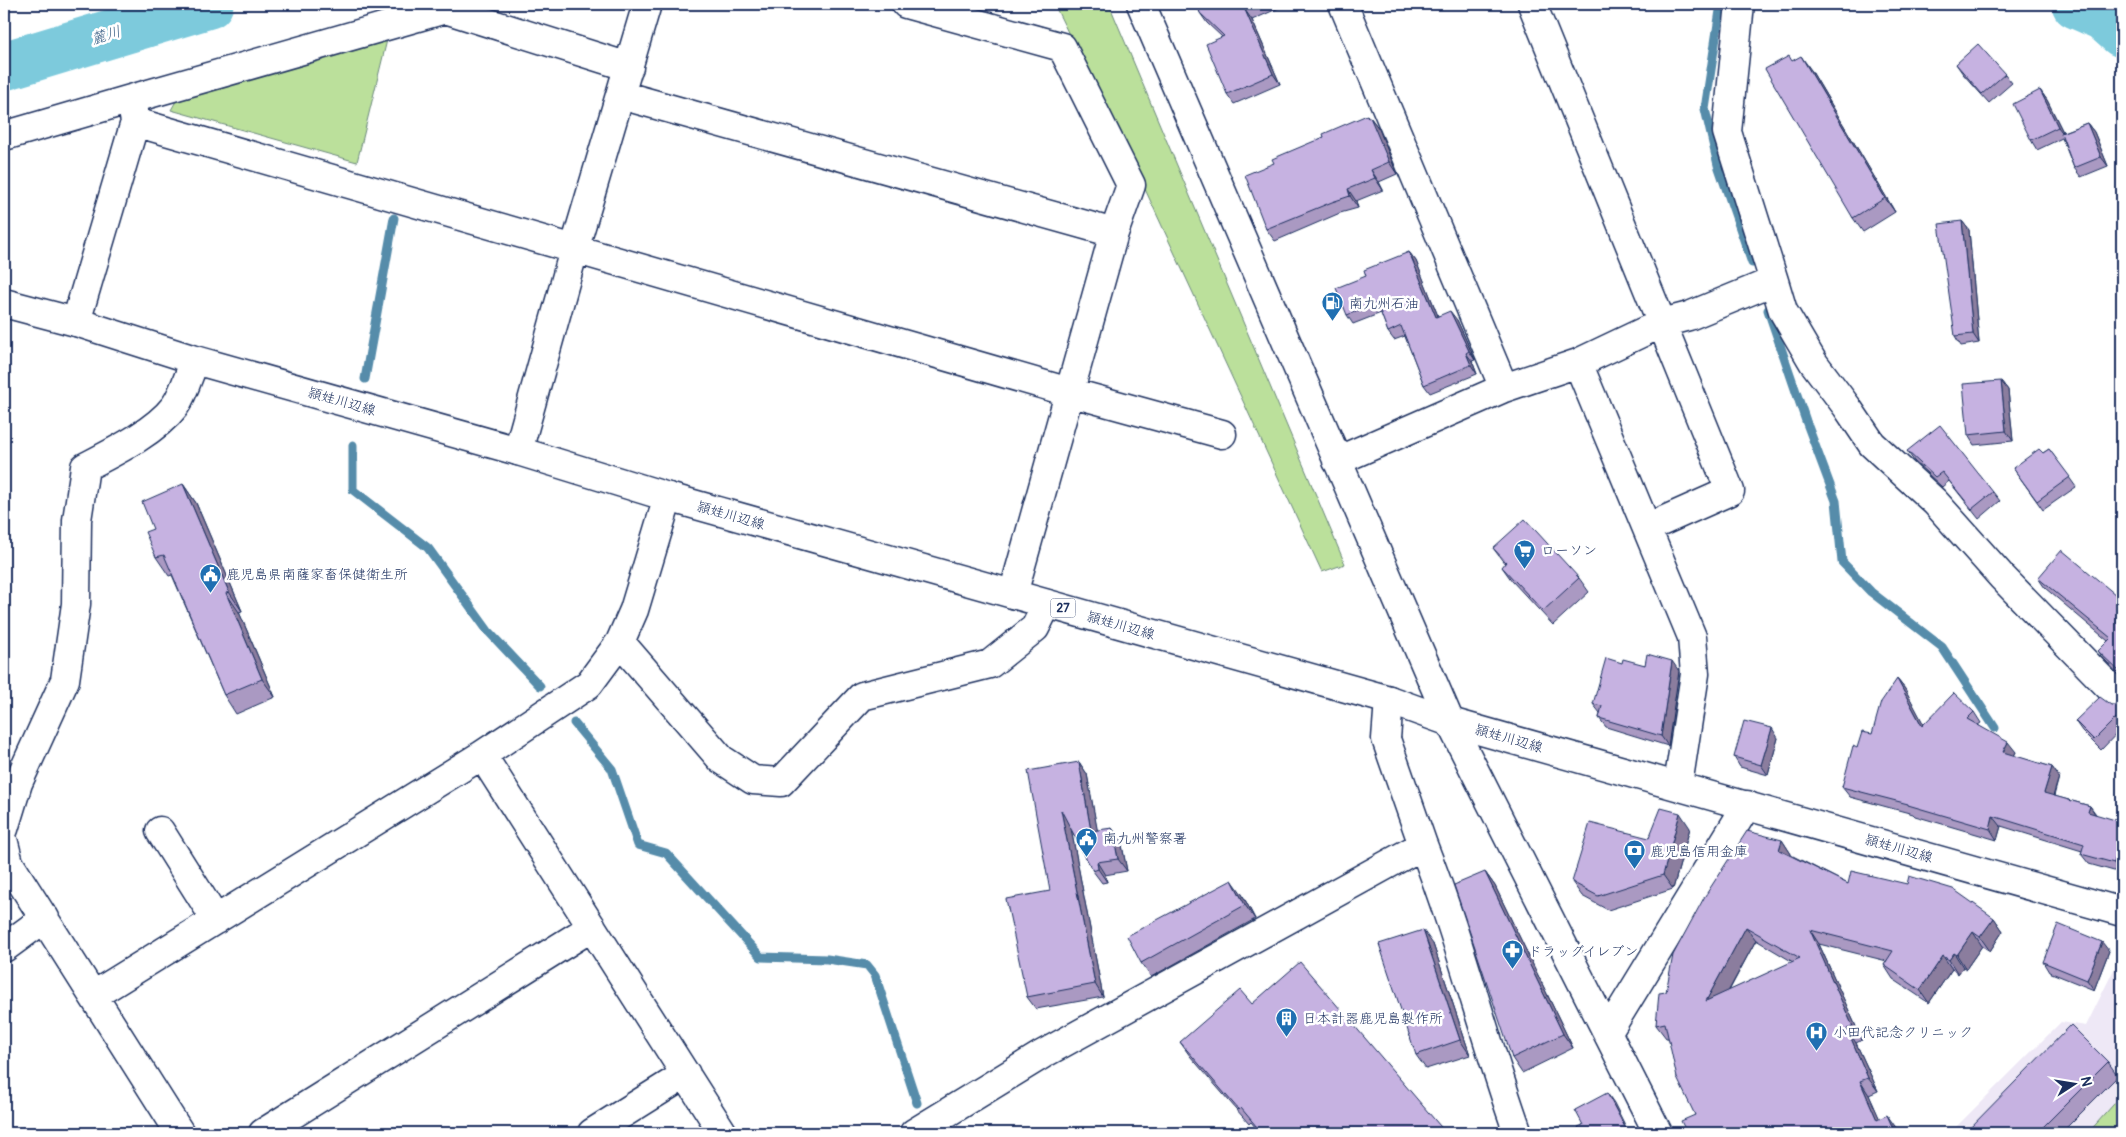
<svg xmlns="http://www.w3.org/2000/svg" width="2126" height="1137" viewBox="0 0 2126 1137" font-family="Pangolin,'Klee One',sans-serif">
	<style>
		.built { fill: #eee8f6 }
		.green { fill: #bbe09b; stroke: #6b887c }
		.lines { fill: none; stroke-linecap: round; stroke-linejoin: round }
		.stream { stroke: #568caa; stroke-width: 9 }
		.river { stroke: #7dcadc; stroke-width: 49 }
		.minor-casing { stroke: #1b2f5e; stroke-width: 31 }
		.major-casing { stroke: #1b2f5e; stroke-width: 31 }
		.minor { stroke: #fff; stroke-width: 28 }
		.major { stroke: #fff; stroke-width: 28 }
		.wall { fill: #aa99c2; stroke: #1b2f5e; fill-rule: evenodd }
		.shaded-wall { fill: #8b7d9e; stroke: #1b2f5e }
		.building { fill: #c6b2e1; stroke: #1b2f5e; fill-rule: evenodd }
		.labels { text-anchor: middle; stroke-width: 5; stroke-linejoin: round; paint-order: stroke }
		.shield { fill: #fff; stroke: #5f6d8e; stroke-width: 1 }
		.shield-label { font-size: 12px; font-weight: bold; fill: #1b2f5e }
		.poi-label { font-size: 14px; fill: #1b2f5e; stroke: #fff; text-anchor: start }
		.street-label { font-size: 14px; fill: #1b2f5e; stroke: #fff }
		.water-label { font-size: 15px; font-style: italic; fill: #385e84; stroke: #fff }
	</style>
	<rect width="100%" height="100%" fill="#fff"/>
	<filter id="ink" filterUnits="userSpaceOnUse"><feTurbulence type="fractalNoise" baseFrequency=".02" numOctaves="2"/><feDisplacementMap in="SourceGraphic" scale="10" xChannelSelector="R" yChannelSelector="G"/><feConvolveMatrix kernelMatrix="1 2 1 2 8 2 1 2 1" color-interpolation-filters="sRGB"/></filter>
	<g filter="url(#ink)">
		<path class="built" d="M2122,953V1133H1950L2061,1022L2086,1026Z"/>
		<path class="green" d="M1054,4H1109L1345,564L1322,572L1144,187Z
			M388,36L357,162L171,110L180,94Z
			M2122,1095V1133H2088Z"/>
		<g class="lines">
			<path class="stream" d="M1721,4L1705,109L1718,165L1752,263
				M1768,310L1806,421L1836,501L1842,562L1871,592L1942,647L1995,728
				M365,379L394,218
				M353,445V490L428,548L488,631L540,686
				M574,723L612,769L638,845L666,853L761,957L827,959L867,965L875,975L917,1103"/>
			<path class="river" d="M2076,4L2103,16L2122,33
				M4,66L209,4"/>
			<defs>
				<path id="minor" d="M906,4L1062,47L1131,185L1114,233L1013,594
					M1141,4L1450,722L1658,1133
					M1343,4L1504,388
					M1532,4L1730,491L1647,528
					M1740,4L1727,132L1774,281
					M445,9L629,67
					M621,95L1114,233
					M135,122L1069,392L1222,434
					M4,136L131,99
					M76,322L135,122L131,99L463,4
					M1578,363L1692,637L1695,674L1678,785
					M518,451L574,250L647,4
					M1337,461L1504,388L1578,363L1662,323L1689,316L1774,281L1783,311L1813,362L1847,407L1872,444L1935,502L2002,577L2122,700
					M620,642L721,759L753,780L781,782L862,696L990,664L1035,628L1047,604
					M482,755L723,1133
					M4,829L18,783L65,680L76,604L77,520L85,467C114,452 155,432 175,406C184,393 189,374 195,360
					M160,831L216,920
					M4,843L9,863L180,1133
					M1423,845C1460,939 1484,1038 1518,1133
					M4,948L45,918
					M94,995L482,755L589,684L620,642L634,610L668,497
					M1608,1032L1747,805
					M263,1133L592,927
					M592,1133L686,1074
					M914,1133L1043,1054L1423,845L1386,739L1389,700"/>
				<path id="major" d="M4,303L76,322L195,360L518,451L668,497L1389,700L1450,722L2122,912"/>
			</defs>
			<use href="#minor" class="minor-casing"/>
			<use href="#major" class="major-casing"/>
			<use href="#minor" class="minor"/>
			<use href="#major" class="major"/>
		</g>
		<path class="wall" d="M1197,4H1288L1252,20L1280,84L1234,104L1227,94L1222,37L1207,23L1200,13Z
			M1792,61L1811,70L1895,212L1863,232L1853,218Z
			M1956,64L2005,74L2012,83L1989,103L1963,74Z
			M2040,90L2047,100L2063,132L2087,123L2094,132L2108,166L2081,177L2074,168L2062,138L2037,150L2031,140Z
			M1370,117L1379,129L1397,174L1379,182L1383,190L1356,201L1358,208L1340,213L1275,241L1266,229L1274,163L1324,137Z
			M1962,221L1969,230L1979,343L1961,346L1955,336Z
			M1409,252L1416,261L1438,316L1457,320L1475,360L1472,361L1477,374L1430,393L1424,385L1405,336L1394,340L1388,332L1381,313L1353,324L1347,315L1366,276Z
			M2001,381L2008,390L2013,441L1974,445L1968,435Z
			M2049,449L2076,487L2043,510L2013,468L2043,453Z
			M1907,451L1993,492L2000,501L1979,519L1949,481L1942,487L1914,461Z
			M183,484L196,503L242,611L239,612L275,697L236,714L224,695L172,575L169,576L156,557L153,529Z
			M1493,548L1579,578L1589,592L1553,625L1512,581L1502,567L1505,564Z
			M2038,578L2122,600V678L2105,660L2098,651L2108,641L2045,588Z
			M1622,663L1645,665L1679,671L1668,746L1606,727L1599,718L1600,713L1593,704Z
			M1897,679L1905,689L1923,724L1974,712L1981,723L1978,725L2016,752L2014,756L2052,767L2059,777L2054,796L2090,806L2096,814L2121,873L2089,864L2081,854L2082,851L2001,826L1997,840L1915,816L1913,814L1850,797L1842,787L1857,748L1872,734Z
			M2111,705L2122,707V728L2101,750L2082,731L2075,721Z
			M1778,738L1768,775L1740,767L1734,757Z
			M1079,762L1087,774L1097,830L1121,840L1127,871L1105,875L1107,882L1102,883L1093,871L1071,829L1103,997L1036,1009L1027,997Z
			M1690,828L1673,889L1608,910L1582,896L1572,882L1649,838Z
			M1782,840L1791,854V855L1848,884L1994,918L2003,931L1990,951L1982,946L1966,969L1963,967L1958,974L1952,969L1929,1003L1893,979L1884,965L1887,961L1819,944L1862,1040L1856,1043L1878,1091L1869,1095L1879,1118L1897,1129L1899,1133H1687L1695,1115L1668,1038H1666L1656,1025L1666,992ZM1756,940L1793,962L1729,991Z
			M1485,872L1495,886L1573,1048L1522,1073L1512,1058Z
			M1242,894L1255,919L1151,977L1141,963Z
			M1433,944L1470,1055L1426,1069L1416,1055Z
			M2109,951L2094,990L2049,972L2043,962Z
			M1252,1004L1446,1133H1260L1251,1122L1249,1124L1190,1056L1180,1042Z
			M2108,1062L2118,1076L2061,1133H1965Z"/>
		<path class="shaded-wall" d="M1245,10L1252,20L1280,84L1273,74Z
			M1801,56L1811,70L1895,212L1885,198Z
			M2040,90L2047,100L2065,136L2058,127Z
			M1367,115L1372,122L1370,117L1379,129L1397,174L1389,162Z
			M2087,123L2094,132L2108,166L2101,157Z
			M1371,170L1379,182L1383,190L1375,178Z
			M1348,189L1356,201L1358,208L1350,196Z
			M1962,221L1969,230L1979,343L1973,334Z
			M1409,252L1416,261L1442,326L1436,317Z
			M1450,311L1457,320L1475,360L1469,351Z
			M1466,353L1472,361L1477,374L1471,365Z
			M2001,381L2008,390L2013,441L2006,431Z
			M183,484L196,503L242,611L229,592Z
			M226,593L239,612L275,697L262,679Z
			M2122,605V618L2117,611Z
			M1672,661L1679,671L1668,746L1661,736Z
			M1897,679L1905,689L1930,736L1922,726Z
			M1772,728L1778,738L1768,775L1761,765Z
			M2008,742L2016,752L2010,763L2003,752Z
			M1079,762L1087,774L1100,844L1091,831Z
			M2052,767L2059,777L2051,803L2044,793Z
			M2090,806L2097,817L2088,812Z
			M1061,810L1070,823L1103,997L1095,984Z
			M1680,813L1690,828L1673,889L1663,875Z
			M1993,816L2001,826L1997,840L1990,829Z
			M1112,828L1121,840L1127,871L1118,859Z
			M2122,832V868L2121,873L2114,863Z
			M1782,840L1791,854L1789,863L1779,850Z
			M1097,862L1105,875L1107,882L1098,869Z
			M1485,872L1495,886L1573,1048L1563,1034Z
			M1232,880L1242,894L1255,919L1245,905Z
			M1994,918L2003,931L1990,951L1980,937Z
			M1746,927L1756,940L1716,1014L1706,1001Z
			M1423,930L1433,944L1470,1055L1460,1040Z
			M1810,930L1819,944L1862,1040L1853,1027Z
			M1973,932L1982,946L1966,969L1957,955Z
			M2102,942L2109,951L2094,990L2087,980Z
			M1954,953L1963,967L1958,974L1949,960Z
			M1943,956L1952,969L1929,1003L1920,990Z
			M1847,1029L1856,1043L1878,1091L1868,1078Z
			M1860,1081L1869,1095L1886,1133L1877,1120Z
			M1607,1093L1614,1103L1629,1133H1628Z
			M1887,1115L1897,1129L1899,1133H1895Z"/>
		<path class="building" d="M1197,4H1260L1245,10L1273,74L1227,94L1206,44L1224,36L1200,13Z
			M1978,44L2005,74L1982,94L1956,64Z
			M1789,56L1792,61L1801,56L1885,198L1853,218L1765,69Z
			M2040,90L2058,127L2031,140L2013,104Z
			M1367,115L1368,118L1370,117L1389,162L1371,170L1375,178L1348,189L1350,196L1332,202L1266,229L1245,175L1274,163L1272,159L1324,137L1323,134Z
			M2087,123L2101,157L2074,168L2061,133Z
			M1962,221L1973,334L1955,336L1939,224Z
			M1409,252L1436,317L1450,311L1469,351L1466,353L1471,365L1424,385L1401,326L1388,332L1377,303L1347,315L1336,288L1366,276L1364,270Z
			M2001,381L2006,431L1968,435L1963,384Z
			M1940,425L1993,492L1972,509L1942,472L1935,477L1907,451Z
			M2039,449L2043,453L2049,449L2070,477L2037,501L2013,468Z
			M183,484L229,592L226,593L262,679L224,695L164,555L156,557L145,532L153,529L142,502Z
			M1525,519L1579,578L1543,611L1502,567L1506,562L1493,548Z
			M2062,550L2122,600V605L2117,611L2122,616V672L2121,673L2098,651L2111,638L2038,578Z
			M1647,654L1672,661L1661,736L1599,718L1602,706L1593,704L1606,658L1622,663L1623,659L1645,665Z
			M1897,679L1922,726L1954,693L1974,712L1967,719L2008,742L2003,752L2052,767L2044,793L2090,806L2088,812L2122,822V832L2114,863L2081,854L2084,844L1993,816L1990,829L1908,805V804L1842,787L1853,746L1857,748L1862,732L1872,734L1881,702Z
			M2100,697L2111,705H2120L2122,707V712L2094,740L2075,721Z
			M1744,721L1772,728L1761,765L1734,757Z
			M1079,762L1091,831L1112,828L1118,859L1097,862L1098,869L1093,871L1061,810L1095,984L1027,997L1006,899L1050,891L1028,771Z
			M1661,808L1680,813L1663,875L1598,896L1572,882L1590,823L1649,838Z
			M1747,831L1782,840L1779,850L1848,884L1851,871L1907,884L1909,876L1953,889L1994,918L1980,937L1973,932L1957,955L1954,953L1949,960L1943,956L1920,990L1884,965L1893,951L1810,930L1853,1027L1847,1029L1868,1078L1860,1081L1877,1120L1887,1115L1895,1133H1687L1681,1121L1695,1115L1677,1078L1665,1023L1656,1025L1659,993L1666,992L1673,955L1705,896ZM1746,927L1800,958L1706,1001Z
			M1485,872L1563,1034L1512,1058L1454,885Z
			M1232,880L1245,905L1141,963L1127,936Z
			M2058,924L2102,942L2087,980L2043,962Z
			M1423,930L1460,1040L1416,1055L1379,944Z
			M1300,962L1446,1133H1262L1241,1108L1239,1110L1180,1042L1240,990L1252,1004Z
			M2071,1025L2108,1062L2037,1133H1965Z
			M1607,1093L1628,1133H1581L1578,1127L1583,1125L1575,1110Z"/>
	</g>
	<defs>
		<symbol id="fuel-pin" viewBox="-11 -11 22 30"><path d="M0 17L-7.5 6A9.5 9.5 0 1 1 7.5 6Z" fill="#1f6fb2" stroke="#fff"/><path d="M-5.5-6h7V0h2V4h1.3V-2.5L3-4.5l.8-.8L6-3V5H2.5V1h-1V6h-7ZM-4.2-4.7v3.2H.2V-4.7Z" fill="#fff"/></symbol>
		<symbol id="supermarket-pin" viewBox="-11 -11 22 30"><path d="M0 17L-7.5 6A9.5 9.5 0 1 1 7.5 6Z" fill="#1f6fb2" stroke="#fff"/><path d="M-6-5.5h2.5l.6 2H6L4.5 2H-2.5L-4.4-4H-6ZM-1.5 3.2a1.3 1.3 0 1 0 .1 0ZM3 3.2a1.3 1.3 0 1 0 .1 0Z" fill="#fff"/></symbol>
		<symbol id="civic-pin" viewBox="-11 -11 22 30"><path d="M0 17L-7.5 6A9.5 9.5 0 1 1 7.5 6Z" fill="#1f6fb2" stroke="#fff"/><path d="M-.6-6.5H3V-4.5H.6V-3L4-1V1h2V6H-6V1h2V-1L-.6-3ZM-1.2 2.5V6h2.4V2.5Z" fill="#fff"/></symbol>
		<symbol id="bank-pin" viewBox="-11 -11 22 30"><path d="M0 17L-7.5 6A9.5 9.5 0 1 1 7.5 6Z" fill="#1f6fb2" stroke="#fff"/><path d="M-6-4H6V4H-6ZM0-2.3a2.3 2.3 0 1 0 0 4.6a2.3 2.3 0 1 0 0-4.6Z" fill="#fff"/></symbol>
		<symbol id="pharmacy-pin" viewBox="-11 -11 22 30"><path d="M0 17L-7.5 6A9.5 9.5 0 1 1 7.5 6Z" fill="#1f6fb2" stroke="#fff"/><path d="M-2-6h4v4h4v4h-4v4h-4v-4h-4v-4h4Z" fill="#fff"/></symbol>
		<symbol id="building-pin" viewBox="-11 -11 22 30"><path d="M0 17L-7.5 6A9.5 9.5 0 1 1 7.5 6Z" fill="#1f6fb2" stroke="#fff"/><path d="M-4-6H4V6H1V3H-1V6H-4ZM-2.5-4.3h1.7v1.8h-1.7ZM.8-4.3h1.7v1.8H.8ZM-2.5-1h1.7V.8h-1.7ZM.8-1h1.7V.8H.8Z" fill="#fff"/></symbol>
		<symbol id="hospital-pin" viewBox="-11 -11 22 30"><path d="M0 17L-7.5 6A9.5 9.5 0 1 1 7.5 6Z" fill="#1f6fb2" stroke="#fff"/><path d="M-5-5h3v3.5h4V-5h3V5h-3V1.5h-4V5h-3Z" fill="#fff"/></symbol>
	</defs>
	<g fill-rule="evenodd">
		<use href="#fuel-pin" x="1320" y="290" width="25" height="34"/>
		<use href="#supermarket-pin" x="1512" y="538" width="25" height="34"/>
		<use href="#civic-pin" x="198" y="562" width="25" height="34"/>
		<use href="#civic-pin" x="1074" y="826" width="25" height="34"/>
		<use href="#bank-pin" x="1622" y="838" width="25" height="34"/>
		<use href="#pharmacy-pin" x="1500" y="938" width="25" height="34"/>
		<use href="#building-pin" x="1274" y="1006" width="25" height="34"/>
		<use href="#hospital-pin" x="1804" y="1020" width="25" height="34"/>
	</g>
	<g class="labels">
		<rect class="shield" x="1050.5" y="598.5" width="25" height="19" rx="4"/>
		<g class="shield-label">
			<text x="1063" y="612">27</text>
		</g>
		<g class="poi-label">
			<text x="1349" y="308">南九州石油</text>
			<text x="1541" y="555">ローソン</text>
			<text x="226" y="579">鹿児島県南薩家畜保健衛生所</text>
			<text x="1103" y="843">南九州警察署</text>
			<text x="1650" y="856">鹿児島信用金庫</text>
			<text x="1528" y="956">ドラッグイレブン</text>
			<text x="1303" y="1023">日本計器鹿児島製作所</text>
			<text x="1833" y="1037">小田代記念クリニック</text>
		</g>
		<g class="street-label">
			<text transform="translate(342 401) rotate(16)" y="5">頴娃川辺線</text>
			<text transform="translate(731 515) rotate(16)" y="5">頴娃川辺線</text>
			<text transform="translate(1121 625) rotate(16)" y="5">頴娃川辺線</text>
			<text transform="translate(1509 738) rotate(16)" y="5">頴娃川辺線</text>
			<text transform="translate(1899 848) rotate(16)" y="5">頴娃川辺線</text>
		</g>
		<g class="water-label">
			<text transform="translate(106 35) rotate(-17)" y="5">麓川</text>
		</g>
	</g>
	<rect width="2126" height="1137" fill="none" stroke="#fff" stroke-width="20"/>
	<rect x="10" y="10" width="2106" height="1117" fill="none" stroke="#1b2f5e" stroke-width="2" filter="url(#ink)"/>
	<g transform="translate(2074 1084) rotate(78)" stroke="#ffffff" stroke-width="4" paint-order="stroke">
	<path d="M0-4L9 19L0 12L-9 19Z" fill="#1b2f5e"/>
	<text y="-8" font-size="14" font-weight="bold" text-anchor="middle" fill="#1b2f5e">N</text>
	</g>
</svg>
